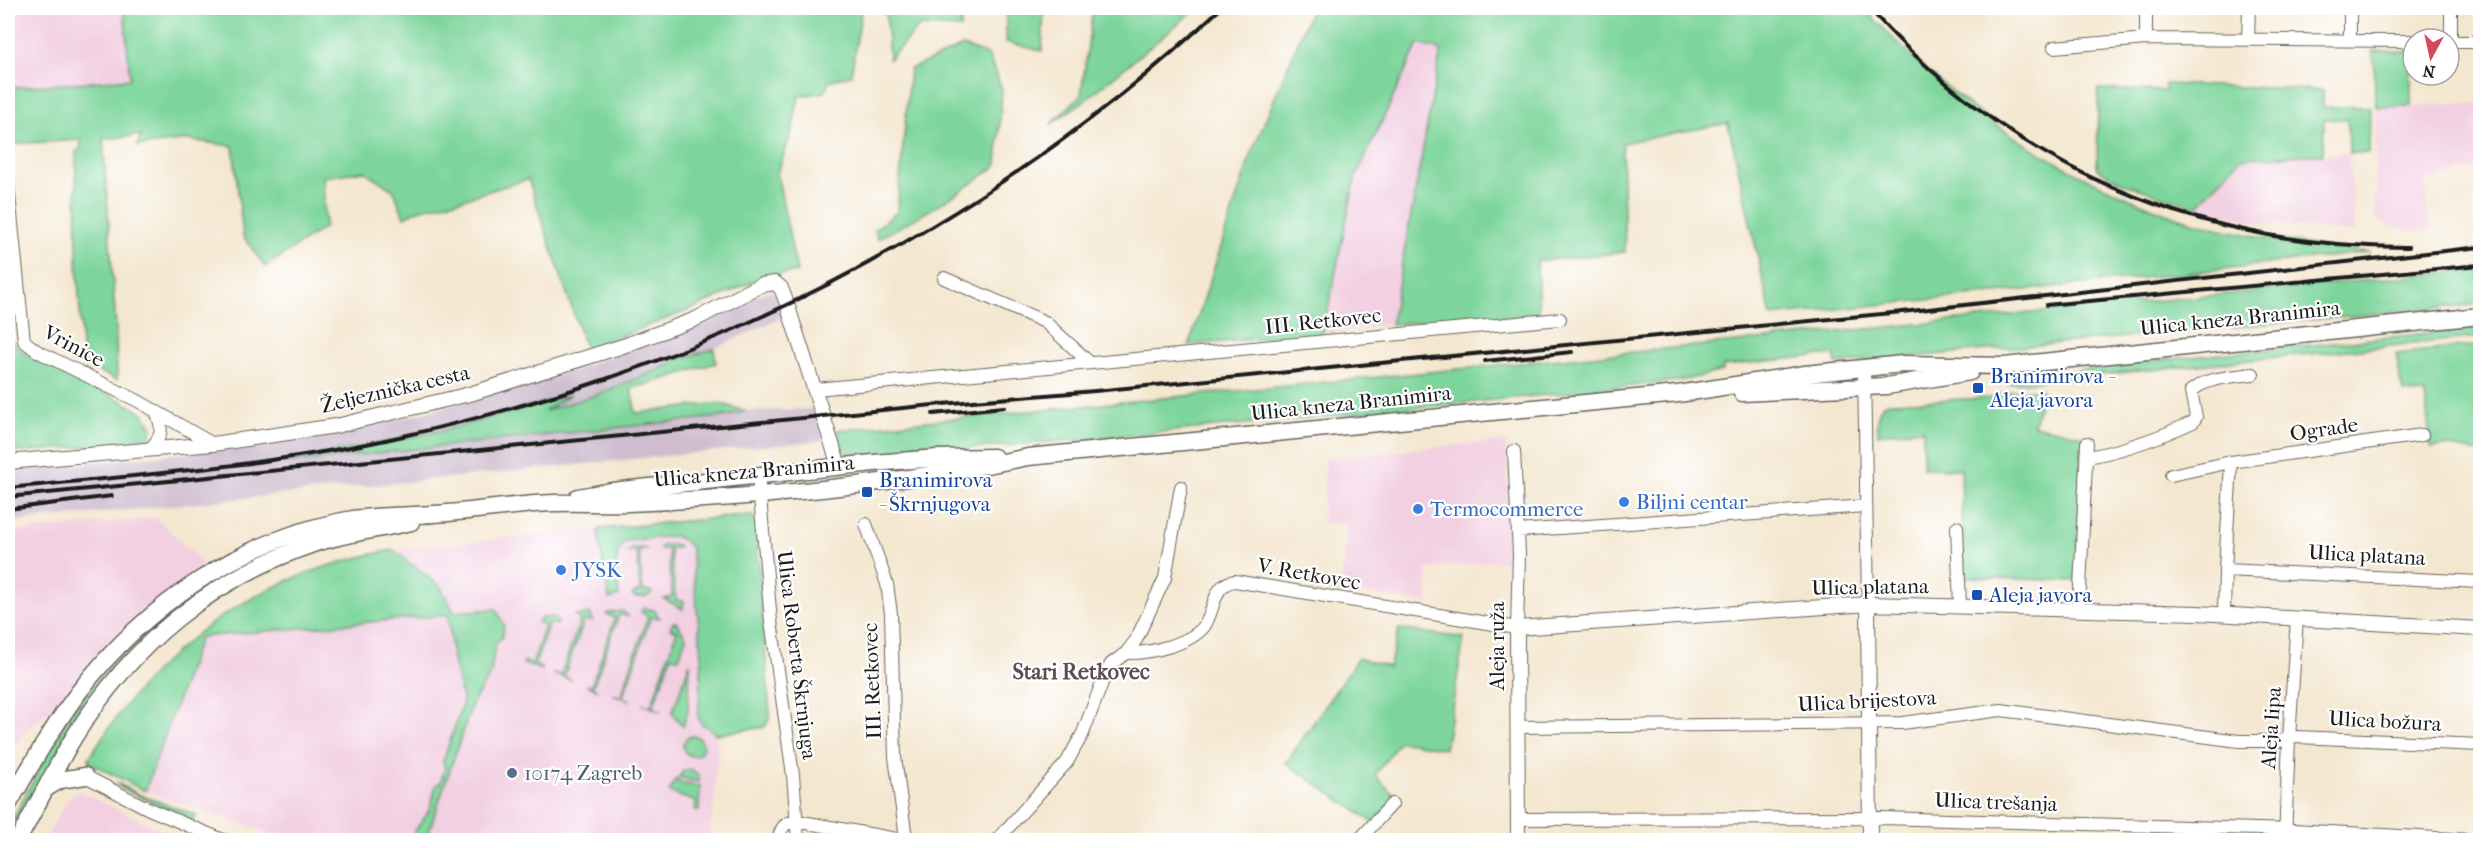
<svg xmlns="http://www.w3.org/2000/svg" width="2488" height="848" viewBox="0 0 2488 848" font-family="'IM FELL French Canon',serif">
	<style>
		.built { fill: #f2cfe1 }
		.industrial { fill: #cfbdcf }
		.green { fill: #7dd59b; stroke: #4c785c; stroke-width: 1.5 }
		.lines { fill: none; stroke-linecap: round; stroke-linejoin: round }
		.minor-casing { stroke: #68635b; stroke-width: 14 }
		.tertiary-casing { stroke: #68635b; stroke-width: 16 }
		.secondary-casing { stroke: #68635b; stroke-width: 19 }
		.minor { stroke: #fff; stroke-width: 12 }
		.tertiary { stroke: #fff; stroke-width: 14 }
		.secondary { stroke: #fff; stroke-width: 16 }
		.rail { stroke: #1c1c1c; stroke-width: 4 }
		.transit-dot { fill: #1a4fb4; stroke: #fff; stroke-width: 2 }
		.shop-dot { fill: #3f7fe0; stroke: #fff; stroke-width: 2 }
		.service-dot { fill: #5c6f8a; stroke: #fff; stroke-width: 2 }
		.labels { text-anchor: middle; stroke-width: 4.5; stroke-linejoin: round; paint-order: stroke }
		.street-label { font-size: 21px; fill: #1c1c1c; stroke: #fff }
		.transit-label { font-size: 21px; fill: #164399; stroke: #fff; text-anchor: start }
		.shop-label { font-size: 21px; fill: #366cbe; stroke: #fff; text-anchor: start }
		.service-label { font-size: 21px; fill: #4e5e75; stroke: #fff; text-anchor: start }
		.neighbourhood-label { font-size: 22px; font-weight: bold; fill: #5c4b51; stroke: #fff }
	</style>
	<rect width="100%" height="100%" fill="#fff"/>
	<filter id="ink" filterUnits="userSpaceOnUse"><feTurbulence type="fractalNoise" baseFrequency=".0167" numOctaves="2"/><feDisplacementMap in="SourceGraphic" scale="12" xChannelSelector="R" yChannelSelector="G"/><feConvolveMatrix kernelMatrix="1 2 1 2 8 2 1 2 1" color-interpolation-filters="sRGB"/></filter>
	<filter id="wash" filterUnits="userSpaceOnUse"><feTurbulence type="fractalNoise" baseFrequency=".008" numOctaves="4" result="noise"/><feDisplacementMap in="SourceGraphic" scale="24" xChannelSelector="R" yChannelSelector="G"/><feGaussianBlur stdDeviation="1.35" result="paint"/><feColorMatrix in="noise" values="0 0 0 0 0 0 0 0 0 0 0 0 0 0 0 0 0 1.4 0 .05"/><feComposite in="paint" operator="in"/></filter>
	<g filter="url(#wash)">
		<rect width="100%" height="100%" fill="#f4e7d0"/>
		<path class="built" d="M8,8H124L130,79L8,88Z
			M1418,44L1441,50L1391,324L1323,333L1355,179Z
			M2480,103V168L2425,181L2429,231L2404,230L2375,219L2376,107Z
			M2349,153L2355,232L2255,222L2196,207L2241,158Z
			M8,252H10L14,299L8,300Z
			M1503,441L1506,444L1510,560L1427,568L1428,604L1341,589L1347,524L1322,523L1326,458Z
			M156,518L202,562L201,567L185,578L81,680L21,736L8,761V532Z
			M688,519L718,753L710,840H289L145,791L199,637L453,612L411,564L393,550Z
			M80,792L180,839L186,840H45L69,797Z"/>
		<path class="industrial" d="M771,290L777,295L784,316L714,349L674,360L670,365L599,394L542,412L568,396L453,428L293,461L728,416L745,411L816,409L824,440L8,522V471L185,453L366,426L428,412L574,370L658,339Z"/>
		<path class="green" d="M124,8H862L851,75L829,81L825,92L799,96L792,131L777,174L797,272L767,275L699,306L586,350L528,179L460,200L418,210L404,217L394,191L364,171L323,177L325,227L265,267L243,236L233,146L188,140L137,146L141,135L103,139L116,328L117,380L87,366L82,349L77,260L76,151L80,150L81,140L13,144L8,88L130,79Z
			M868,8H962L961,28L920,26L889,59L886,13Z
			M1006,8H1044L1042,51L1006,42Z
			M1093,8H1197L1088,98L1050,125L1081,95Z
			M1312,8H1864C1936,88 2023,152 2123,195C2149,207 2176,218 2204,225C2259,239 2313,246 2370,252L2179,274L1771,316L1728,123L1622,143L1625,252L1537,261L1539,315L1391,324L1441,50L1418,44L1355,179L1323,333L1189,345L1250,157Z
			M963,46L988,55L1002,89L997,165C959,194 919,218 877,239L875,229L897,212L910,69Z
			M2373,51H2411V106L2376,107Z
			M2165,84L2323,90V107H2370L2369,153H2349L2348,119H2324L2323,154L2241,158L2196,207L2128,185L2097,169L2098,89L2165,91Z
			M2480,269V304L1836,364L1834,354L1723,366V371L1685,380L1577,392L1112,437L853,458L843,451L837,430Z
			M2480,328V337L2007,384L2006,381L2039,375L2151,361Z
			M8,337L25,354L122,401L144,414L152,428L150,439L142,442L8,453Z
			M2480,345V452L2444,446L2431,448L2425,394L2403,392L2396,354Z
			M714,349L716,363L631,389L636,413L719,403L745,411L728,416L284,463L453,428L570,395L545,411L599,394L670,365L674,360Z
			M2042,389L2034,425L2083,436L2076,581L1964,577L1961,469L1923,468V429L1878,434C1877,422 1875,407 1889,402L1993,398L2005,392Z
			M751,515L756,520L770,717L765,727L716,734L701,723L698,718L702,657L691,548L685,541L675,536L625,541C611,556 618,578 619,596L609,599L598,532L600,529Z
			M663,545H673L680,547L670,549L676,600L684,601L683,609L664,599L672,597L668,549H659Z
			M287,547L157,627L23,815L8,840V828C32,783 55,734 86,693C137,628 207,570 287,547Z
			M634,548H643L648,550L639,551L643,591H651L652,593L647,597H634L632,594L640,591L637,552H627Z
			M393,550L440,586L454,612L496,609L504,626L502,637L495,645L491,673L473,702L426,840H419L413,834L430,809L436,784H440L445,767L443,762L463,702L453,660L448,615L200,637L145,791L90,763L89,758C159,642 259,574 393,550Z
			M644,608L654,610L660,618L651,617L623,697L631,701L612,694L621,696L648,616L641,612Z
			M623,611L628,616L619,615L593,687L598,690L586,685L591,686L615,618L606,614L607,613Z
			M591,614L593,621H584L564,676L572,680L553,674L561,675L580,620L574,616Z
			M555,617L558,623L557,625L549,623L535,665L542,668V670L523,664L524,661L532,664L545,626L537,622L542,618Z
			M673,622H676L686,637L679,658L671,657L653,707L661,711L642,704L651,706L677,631L670,628Z
			M1399,629L1464,638L1445,749L1400,741L1375,775L1395,796L1374,823L1286,763L1358,658L1389,667Z
			M690,663L688,712L683,726L672,713Z
			M683 746a10 10 0 1 1 20 0a10 10 0 1 1-20 0Z
			M690,769L699,775V782L679,777L683,771Z
			M676,779L681,783L700,786L699,811L695,810L696,802L669,792Z
			M115,782L140,795L196,815L193,822L121,788Z
			M2224,834L2271,836V840H2224Z"/>
	</g>
	<g filter="url(#ink)">
		<g class="lines">
			<defs>
				<path id="minor" d="M2146,8V39
					M2248,40L2249,8
					M2350,41V8
					M2449,42H2480
					M2451,42V8
					M2054,47L2146,39L2413,41
					M8,185L24,341L37,351L138,401L213,444
					M944,278L1045,322L1090,363
					M1864,368L1868,604
					M816,389L1560,319
					M149,450C162,437 164,429 156,412
					M2087,457C2124,451 2158,438 2193,422L2196,417L2191,391C2208,377 2231,377 2253,374
					M758,475L771,621L793,775L798,840
					M2171,475L2231,462
					M866,524L887,584L891,614L895,757L905,831L904,840
					M1957,527L1960,607
					M1518,531L1866,506
					M2225,570L2231,462L2422,435
					M2079,609L2087,443
					M2224,615L2225,570L2480,582
					M1126,653C1148,654 1192,644 1205,625C1215,609 1213,583 1235,581L1517,628L1519,554L1514,451
					M1518,727L1902,723L2001,710L2239,741H2279L2297,737L2480,745
					M85,776L149,809L223,840
					M1518,819L1882,818L2293,830L2473,840
					M778,840C781,828 784,822 797,821L902,840
					M997,840L1067,762L1083,733L1105,675L1111,664L1126,653L1136,640L1165,578L1181,487
					M1359,840L1392,804
					M2285,840L2289,739L2297,618"/>
				<path id="tertiary" d="M8,462L213,444L336,426L470,394L623,346L696,319L761,285L775,283L781,288L787,304L839,466
					M1868,604L1870,840
					M1518,840L1517,628L1868,604L2197,613L2480,629"/>
				<path id="secondary" d="M1995,367L2480,316
					M1742,393L1887,386L1970,372
					M578,497L612,491L873,463L938,458L994,457
					M47,788L60,780L85,776
					M8,805C30,767 52,728 78,693C145,605 243,538 353,519C380,515 407,516 434,514C474,512 514,504 554,503C579,502 603,504 628,503C762,498 897,484 1028,457L1678,394L1805,374L1903,364L2004,366
					M18,840C37,806 54,770 74,737C133,643 209,580 313,544C345,533 378,530 411,522"/>
			</defs>
			<use href="#minor" class="minor-casing"/>
			<use href="#tertiary" class="tertiary-casing"/>
			<use href="#secondary" class="secondary-casing"/>
			<use href="#minor" class="minor"/>
			<use href="#tertiary" class="tertiary"/>
			<use href="#secondary" class="secondary"/>
			<path class="rail" d="M1869,8C2010,166 2197,248 2409,247
				M2046,305L2480,265
				M1485,361L1572,352
				M933,414L1004,407
				M8,488C138,475 271,466 399,437C469,421 538,402 606,379C831,302 1048,171 1221,8
				M8,497L973,401L1095,391L1902,312L2480,247
				M8,509L112,496"/>
		</g>
	</g>
	<g class="transit-dot">
		<rect x="1972" y="382" width="12" height="12" rx="3"/>
		<rect x="861" y="486" width="12" height="12" rx="3"/>
		<rect x="1971" y="589" width="12" height="12" rx="3"/>
	</g>
	<g class="shop-dot">
		<circle cx="1624" cy="502" r="6"/>
		<circle cx="1418" cy="509" r="6"/>
		<circle cx="561" cy="570" r="6"/>
	</g>
	<circle class="service-dot" cx="512" cy="773" r="6"/>
	<g class="labels">
		<g class="street-label">
			<text transform="translate(2240 318) rotate(-6)" y="7">Ulica kneza Branimira</text>
			<text transform="translate(1323 321) rotate(-6)" y="7">III. Retkovec</text>
			<text transform="translate(74 346) rotate(28)" y="7">Vrinice</text>
			<text transform="translate(395 389) rotate(-13)" y="7">Željeznička cesta</text>
			<text transform="translate(1351 403) rotate(-6)" y="7">Ulica kneza Branimira</text>
			<text transform="translate(2324 429) rotate(-8)" y="7">Ograde</text>
			<text transform="translate(754 471) rotate(-5)" y="7">Ulica kneza Branimira</text>
			<text transform="translate(2367 555) rotate(3)" y="7">Ulica platana</text>
			<text transform="translate(1309 574) rotate(10)" y="7">V. Retkovec</text>
			<text transform="translate(1870 587) rotate(-1)" y="7">Ulica platana</text>
			<text transform="translate(1497 646) rotate(-90)" y="7">Aleja ruža</text>
			<text transform="translate(797 655) rotate(83)" y="7">Ulica Roberta Škrnjuga</text>
			<text transform="translate(872 681) rotate(-92)" y="7">III. Retkovec</text>
			<text transform="translate(1867 701) rotate(-3)" y="7">Ulica brijestova</text>
			<text transform="translate(2385 721) rotate(3)" y="7">Ulica božura</text>
			<text transform="translate(2271 728) rotate(-86)" y="7">Aleja lipa</text>
			<text transform="translate(1996 802) rotate(2)" y="7">Ulica trešanja</text>
		</g>
		<g class="transit-label">
			<text x="1990" y="383">Branimirova -<tspan x="1990" dy="24">Aleja javora</tspan></text>
			<text x="879" y="487">Branimirova<tspan x="879" dy="24">- Škrnjugova</tspan></text>
			<text x="1989" y="602">Aleja javora</text>
		</g>
		<g class="shop-label">
			<text x="1636" y="509">Biljni centar</text>
			<text x="1430" y="516">Termocommerce</text>
			<text x="573" y="577">JYSK</text>
		</g>
		<g class="service-label">
			<text x="524" y="780">10174 Zagreb</text>
		</g>
		<g class="neighbourhood-label">
			<text x="1081" y="679">Stari Retkovec</text>
		</g>
	</g>
	<rect width="2488" height="848" fill="none" stroke="#fff" stroke-width="30"/>
	<g transform="translate(2431 57) rotate(188)"><circle r="28" fill="#ffffff" stroke="#a4a4a4" stroke-width="1.5"/>
	<path d="M0-4.5L10 22L0 15L-10 22Z" fill="#d1495b"/>
	<text y="-9" font-size="16" font-weight="bold" text-anchor="middle" fill="#1c1c1c">N</text>
	</g>
</svg>
